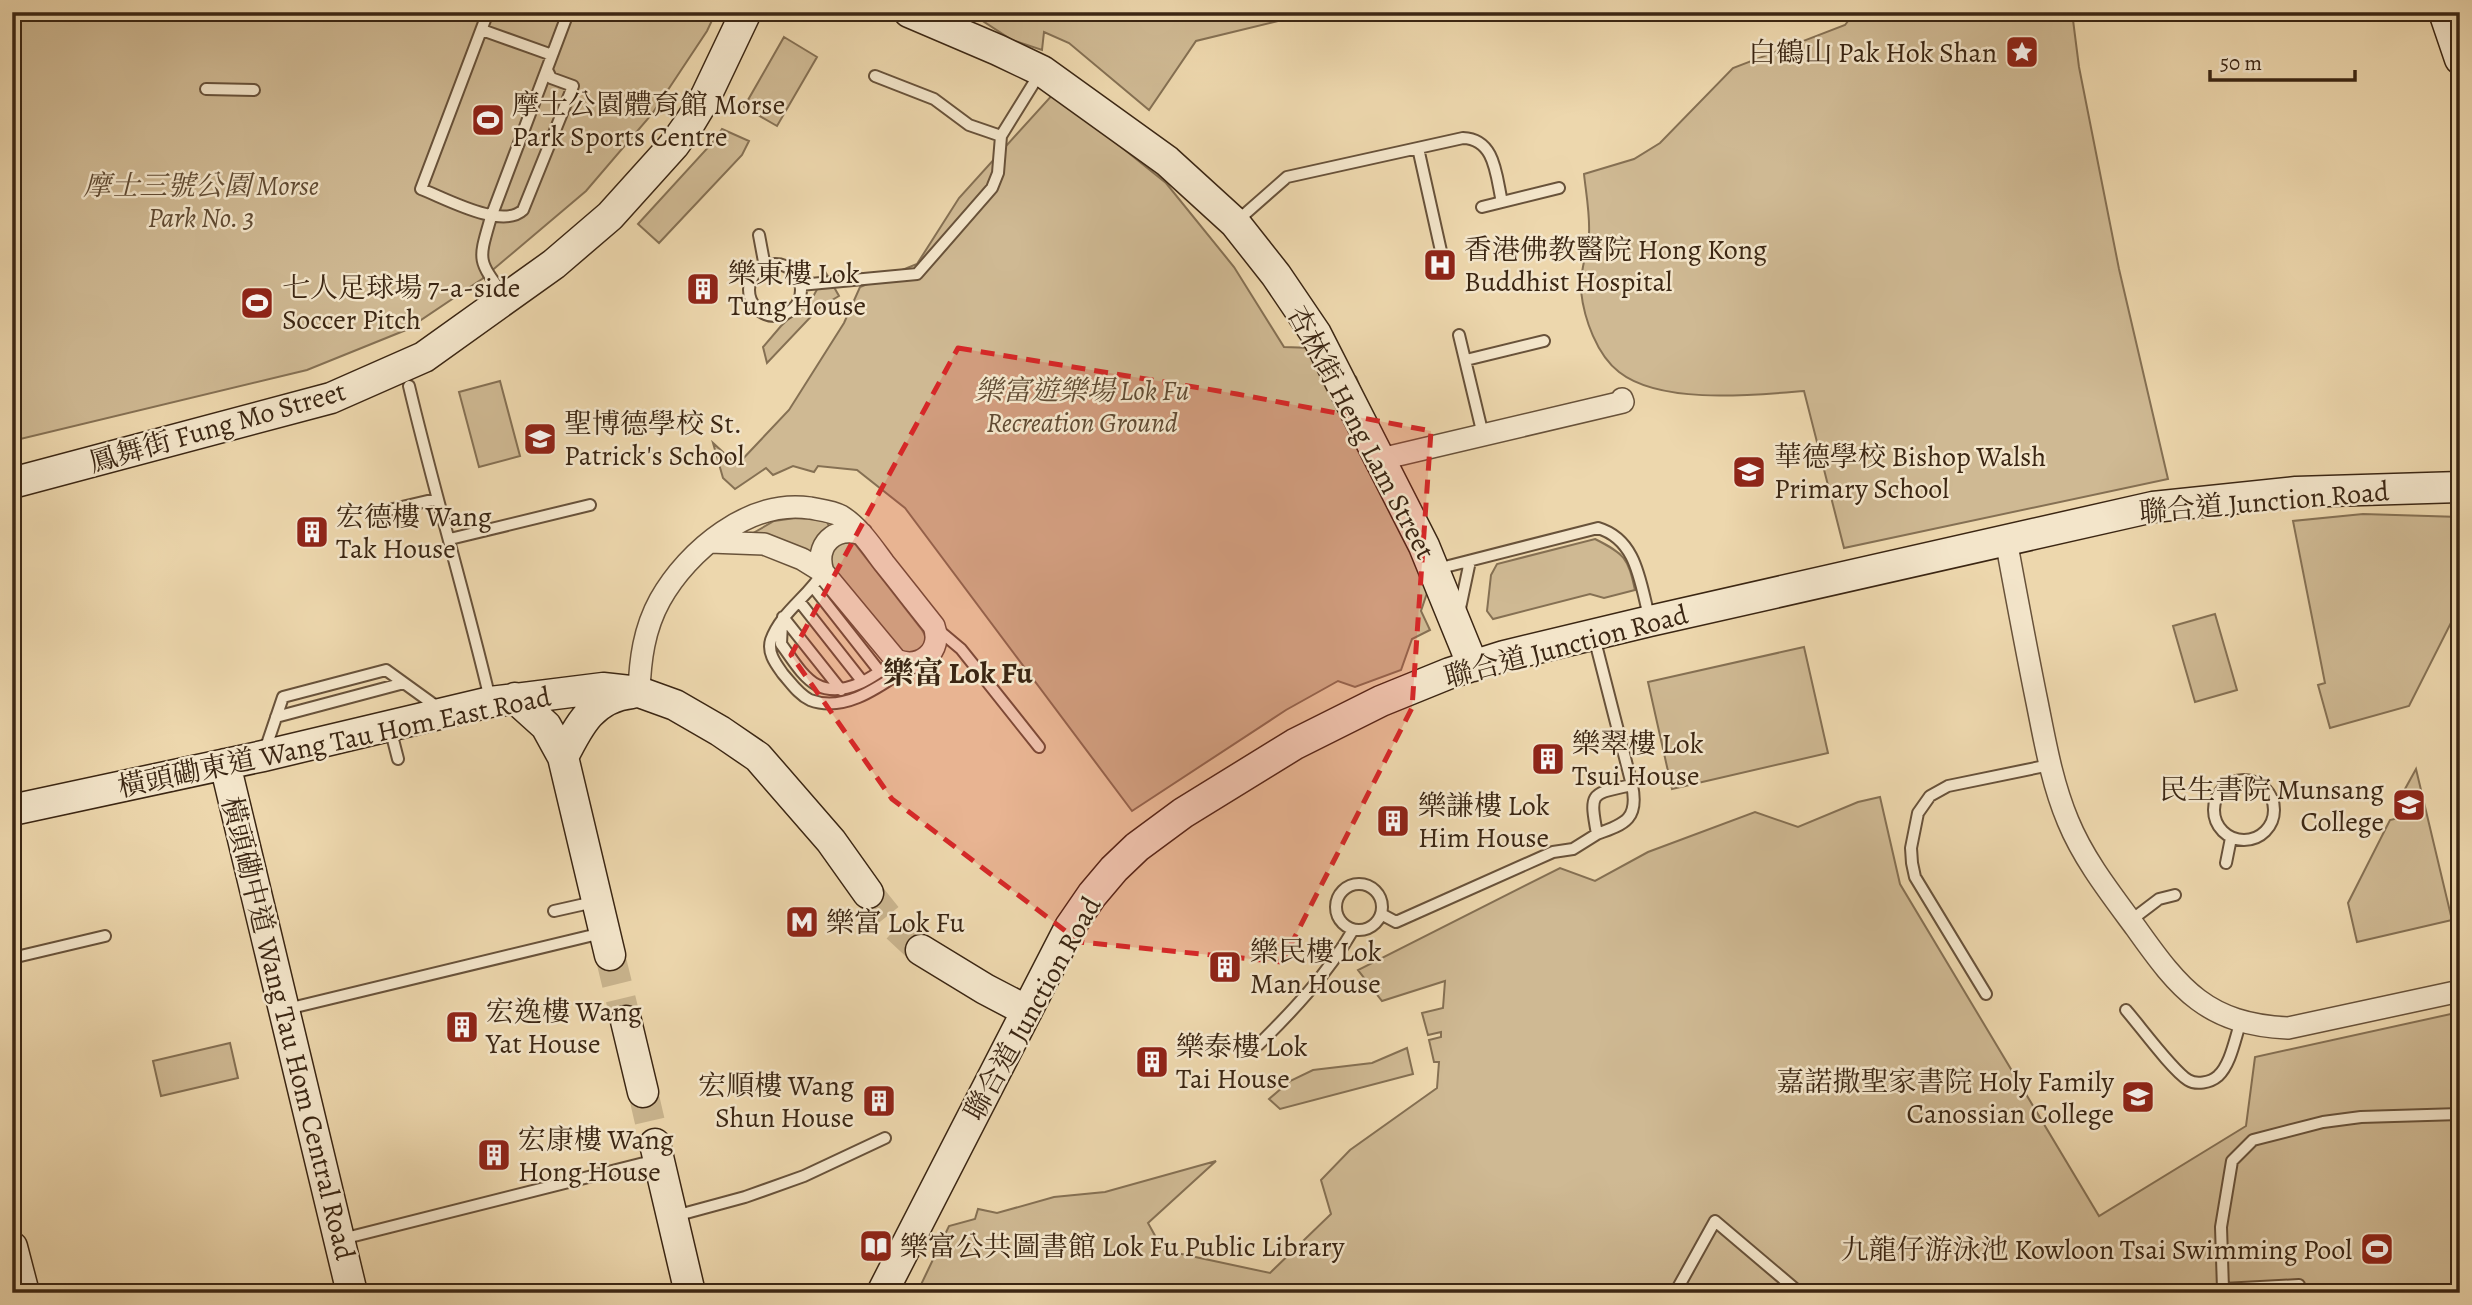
<svg xmlns="http://www.w3.org/2000/svg" width="2472" height="1305" viewBox="0 0 2472 1305" font-family="Alegreya,'Noto Serif TC',serif">
	<style>
		.green { fill: #cfb993; stroke: #857053; stroke-width: 2 }
		.lines { fill: none; stroke-linecap: round; stroke-linejoin: round }
		.secondary-tunnel { stroke: #c9b48e; stroke-width: 30; stroke-dasharray: 30 15; stroke-linecap: butt }
		.lane-casing { stroke: #68523a; stroke-width: 14 }
		.street-casing { stroke: #68523a; stroke-width: 24 }
		.secondary-casing { stroke: #3b2613; stroke-width: 33 }
		.lane { stroke: #f3e5ca; stroke-width: 10 }
		.street { stroke: #f3e5ca; stroke-width: 21 }
		.secondary { stroke: #f3e5ca; stroke-width: 30 }
		.marked { fill: #d62828; fill-opacity: 0.2; stroke: #d62828; stroke-width: 5; stroke-dasharray: 14 9; stroke-linejoin: round }
		.labels { text-anchor: middle; stroke-width: 5; stroke-linejoin: round; paint-order: stroke }
		.poi-label { font-size: 28px; fill: #3b2613; stroke: #f3e5ca; text-anchor: start }
		.park-label { font-size: 28px; font-style: italic; fill: #604b33; stroke: #f3e5ca }
		.street-label { font-size: 28px; fill: #3b2613; stroke: #f3e5ca }
		.neighbourhood-label { font-size: 30px; font-weight: bold; fill: #3b2613; stroke: #f3e5ca }
	</style>
	<rect width="100%" height="100%" fill="#edd7ad"/>
	<filter id="stains"><feTurbulence type="fractalNoise" baseFrequency=".00286" numOctaves="4"/><feColorMatrix values="0 0 0 0 .2 0 0 0 0 .09 0 0 0 0 .02 0 0 0 .5 -.17"/></filter>
	<radialGradient id="worn" r=".72"><stop offset=".6" stop-color="#630" stop-opacity="0"/><stop offset="1" stop-color="#630" stop-opacity=".3"/></radialGradient>
	<path class="green" d="M12,12H716L707,31L652,114L586,191L482,279L406,330L307,370L12,441Z
		M962,12H1315L1196,41L1149,110L1069,43L1044,32L1042,50L1012,40L981,20Z
		M1855,12H2072L2079,67L2119,269L2168,479L1844,548L1804,391C1754,395 1661,405 1619,372C1597,355 1584,319 1581,291C1579,271 1588,253 1589,233C1590,214 1586,193 1584,174L1634,159L1660,143L1733,68L1845,25Z
		M784,37L817,57L777,126L744,107Z
		M1054,93L1166,183L1234,267L1284,347L1313,348L1356,377L1380,438L1410,529L1427,593L1421,611L1430,630L1412,639L1401,670L1355,687L1338,681L1286,710L1132,811L905,508L857,470L818,466L814,472L793,466L773,475L766,468L735,489L723,478L713,443L737,465L789,410L844,323L860,287L917,264L959,198Z
		M722,129L749,141L742,155L659,243L638,224L714,141Z
		M826,273L839,296L820,307L767,363L763,347L781,326L814,295Z
		M500,381L520,456L479,467L459,392Z
		M2363,514L2460,517V605L2409,706L2330,728L2318,685L2325,683L2293,521Z
		M795,518L814,519L827,522L831,530L812,560L783,542L755,532L774,521Z
		M1595,539C1625,554 1628,558 1635,590L1604,598L1590,594L1493,619L1487,611L1491,575L1497,564Z
		M848,542L855,544L922,630C928,639 926,645 919,652L905,653L900,649L832,569L829,554L835,545Z
		M2215,614L2237,690L2195,702L2173,626Z
		M1804,647L1828,753L1672,789L1648,682Z
		M2416,769L2452,920L2357,942L2348,903L2390,820L2411,815L2405,789Z
		M1880,797L1900,884L2099,1216L2246,1126L2255,1057L2460,1012V1293H917L949,1226L975,1219L978,1209L997,1213L1054,1197L1105,1192L1216,1161L1148,1223L1163,1250L1270,1273L1331,1214L1321,1180L1350,1150L1437,1088L1439,1062H1434L1429,1040L1441,1037V1032L1428,1035L1422,1013L1443,1008L1445,981L1382,1001L1358,970L1560,868L1595,881L1648,852L1755,812L1798,827L1858,802Z
		M230,1043L238,1078L161,1096L153,1061Z
		M1407,1048L1413,1074L1280,1109L1269,1099L1290,1081L1313,1070L1372,1063Z"/>
	<g class="lines">
		<path class="secondary-tunnel" d="M868,893L893,924L921,950
			M610,955L626,1021
			M643,1092L655,1144"/>
		<defs>
			<path id="lane" d="M488,12L421,189C445,198 502,230 523,210L573,86L551,78L547,70
				M482,30L552,55
				M875,76L934,99L969,125L1001,136
				M206,89L254,90
				M1418,148L1441,251
				M1482,207L1559,188
				M1237,221L1287,177L1463,138C1496,139 1496,177 1502,202
				M759,235L765,267
				M749 290a26 26 0 1 1 52 0a26 26 0 1 1-52 0Z
				M800,285L917,274L992,188L998,173L1001,136L1040,73
				M505,297C477,259 478,262 491,217L568,13
				M1459,335L1483,435
				M1466,360L1544,341
				M409,386C434,491 465,594 490,699
				M389,510L436,499
				M450,539L590,505
				M1437,569L1598,528C1638,540 1640,584 1650,620
				M823,572C808,597 781,612 771,640C767,653 776,664 783,674C791,683 799,695 810,700C847,714 884,683 913,664
				M814,588L880,672
				M799,601L862,681
				M1459,613L1470,561
				M783,617L841,690
				M782,623L781,644C791,657 802,677 817,685C844,699 875,676 896,660
				M936,628L961,649L1039,747
				M1594,637L1632,785C1639,818 1626,824 1597,834C1589,791 1591,794 1632,785
				M276,717L404,683
				M390,728L398,759
				M264,753L283,697L386,670L440,709
				M2214 810a30 30 0 1 1 60 0a30 30 0 1 1-60 0Z
				M2226,863L2231,838
				M1336 907a23 23 0 1 1 46 0a23 23 0 1 1-46 0Z
				M554,911L594,902
				M1381,914L1396,922L1553,852L1573,849L1597,834
				M2130,921L2159,899L2175,895
				M12,958L105,936
				M1986,994L1915,877L1912,863L1911,848L1918,813L1930,796L1948,786L2050,765
				M287,1009L602,933
				M2126,1010C2140,1026 2172,1070 2188,1080C2196,1085 2210,1083 2218,1076C2231,1064 2235,1038 2241,1021
				M1253,1050C1291,1013 1327,975 1353,930
				M675,1216L745,1197L804,1176L885,1138
				M342,1239L656,1160
				M2299,1285L2223,1289L2221,1227L2232,1161L2253,1140L2323,1122L2361,1117L2460,1114
				M1675,1293L1715,1221L1800,1293"/>
			<path id="street" d="M1381,459L1623,402L1622,399
				M2006,540C2016,594 2026,648 2037,702C2045,742 2052,783 2068,821C2084,860 2111,894 2136,928C2180,990 2207,1024 2288,1028L2460,991
				M823,572C814,545 835,525 862,534
				M639,692C640,660 644,629 660,600C688,550 750,499 810,508C820,510 832,511 841,516C859,527 872,547 884,563C901,584 917,605 934,626C943,651 920,670 896,660L823,572L802,559L764,544L710,542"/>
			<path id="secondary" d="M909,12L998,50L1042,71L1167,161L1235,223L1276,275L1316,334L1424,546L1473,666
				M2444,12L2460,59
				M12,483L331,398L424,357L554,264L610,216L674,145L691,121L706,96L746,12
				M515,698L546,726L563,757L610,955
				M563,757C579,725 593,697 632,693
				M225,764L352,1293
				M12,810L263,756L490,702L603,688L639,692L675,705L720,731L758,757L831,841L868,893
				M921,950L985,989L1027,1011
				M626,1021L643,1092
				M655,1144L690,1293
				M12,1247L24,1293
				M882,1293L1070,927L1092,895L1114,869L1137,847L1183,813L1295,744L1381,701L1450,673L1504,656L1650,621L2153,507L2296,492L2460,487"/>
		</defs>
		<use href="#lane" class="lane-casing"/>
		<use href="#street" class="street-casing"/>
		<use href="#secondary" class="secondary-casing"/>
		<use href="#lane" class="lane"/>
		<use href="#street" class="street"/>
		<use href="#secondary" class="secondary"/>
	</g>
	<path class="marked" d="M958,348L1237,394L1431,431L1412,708L1282,962L1080,942L892,799L791,655Z"/>
	<defs>
		<symbol id="sight-square" viewBox="-11 -11 22 22"><rect x="-9" y="-9" width="18" height="18" rx="4" fill="#8f2418" stroke="#f3e5ca"/><path d="M0-6L1.8-2.2L6-1.7L2.9 1.2L3.7 5.4L0 3.3L-3.7 5.4L-2.9 1.2L-6-1.7L-1.8-2.2Z" fill="#fff"/></symbol>
		<symbol id="stadium-square" viewBox="-11 -11 22 22"><rect x="-9" y="-9" width="18" height="18" rx="4" fill="#8f2418" stroke="#f3e5ca"/><path d="M0-5a6.5 5 0 1 0 0 10a6.5 5 0 1 0 0-10ZM-3.5-1.8h7v3.6h-7Z" fill="#fff"/></symbol>
		<symbol id="hospital-square" viewBox="-11 -11 22 22"><rect x="-9" y="-9" width="18" height="18" rx="4" fill="#8f2418" stroke="#f3e5ca"/><path d="M-5-5h3v3.5h4V-5h3V5h-3V1.5h-4V5h-3Z" fill="#fff"/></symbol>
		<symbol id="building-square" viewBox="-11 -11 22 22"><rect x="-9" y="-9" width="18" height="18" rx="4" fill="#8f2418" stroke="#f3e5ca"/><path d="M-4-6H4V6H1V3H-1V6H-4ZM-2.5-4.3h1.7v1.8h-1.7ZM.8-4.3h1.7v1.8H.8ZM-2.5-1h1.7V.8h-1.7ZM.8-1h1.7V.8H.8Z" fill="#fff"/></symbol>
		<symbol id="school-square" viewBox="-11 -11 22 22"><rect x="-9" y="-9" width="18" height="18" rx="4" fill="#8f2418" stroke="#f3e5ca"/><path d="M0-5L7-2L0 1L-7-2ZM-4 1L0 2.5L4 1V4Q0 6-4 4Z" fill="#fff"/></symbol>
		<symbol id="metro-square" viewBox="-11 -11 22 22"><rect x="-9" y="-9" width="18" height="18" rx="4" fill="#8f2418" stroke="#f3e5ca"/><path d="M-5.5 5V-5H-3L0 0L3-5H5.5V5H3V-.5L0 4L-3-.5V5Z" fill="#fff"/></symbol>
		<symbol id="library-square" viewBox="-11 -11 22 22"><rect x="-9" y="-9" width="18" height="18" rx="4" fill="#8f2418" stroke="#f3e5ca"/><path d="M-6-4Q-3-5.5-.7-3.5V5Q-3 3-6 4ZM6-4Q3-5.5 .7-3.5V5Q3 3 6 4Z" fill="#fff"/></symbol>
	</defs>
	<g fill-rule="evenodd">
		<use href="#sight-square" x="2003" y="33" width="38" height="38"/>
		<use href="#stadium-square" x="469" y="101" width="38" height="38"/>
		<use href="#hospital-square" x="1421" y="246" width="38" height="38"/>
		<use href="#building-square" x="684" y="270" width="38" height="38"/>
		<use href="#stadium-square" x="238" y="284" width="38" height="38"/>
		<use href="#school-square" x="521" y="420" width="38" height="38"/>
		<use href="#school-square" x="1730" y="453" width="38" height="38"/>
		<use href="#building-square" x="293" y="513" width="38" height="38"/>
		<use href="#building-square" x="1529" y="740" width="38" height="38"/>
		<use href="#school-square" x="2390" y="786" width="38" height="38"/>
		<use href="#building-square" x="1374" y="802" width="38" height="38"/>
		<use href="#metro-square" x="783" y="903" width="38" height="38"/>
		<use href="#building-square" x="1206" y="948" width="38" height="38"/>
		<use href="#building-square" x="443" y="1008" width="38" height="38"/>
		<use href="#building-square" x="1133" y="1043" width="38" height="38"/>
		<use href="#school-square" x="2119" y="1078" width="38" height="38"/>
		<use href="#building-square" x="860" y="1082" width="38" height="38"/>
		<use href="#building-square" x="475" y="1136" width="38" height="38"/>
		<use href="#library-square" x="857" y="1227" width="38" height="38"/>
		<use href="#stadium-square" x="2358" y="1230" width="38" height="38"/>
	</g>
	<g class="labels">
		<g class="poi-label">
			<text x="1997" y="62" text-anchor="end">白鶴山 Pak Hok Shan</text>
			<text x="512" y="114">摩士公園體育館 Morse<tspan x="512" dy="32">Park Sports Centre</tspan></text>
			<text x="1464" y="259">香港佛教醫院 Hong Kong<tspan x="1464" dy="32">Buddhist Hospital</tspan></text>
			<text x="728" y="283">樂東樓 Lok<tspan x="728" dy="32">Tung House</tspan></text>
			<text x="282" y="297">七人足球場 7-a-side<tspan x="282" dy="32">Soccer Pitch</tspan></text>
			<text x="564" y="433">聖博德學校 St.<tspan x="564" dy="32">Patrick's School</tspan></text>
			<text x="1774" y="466">華德學校 Bishop Walsh<tspan x="1774" dy="32">Primary School</tspan></text>
			<text x="336" y="526">宏德樓 Wang<tspan x="336" dy="32">Tak House</tspan></text>
			<text x="1572" y="753">樂翠樓 Lok<tspan x="1572" dy="32">Tsui House</tspan></text>
			<text x="2384" y="799" text-anchor="end">民生書院 Munsang<tspan x="2384" dy="32">College</tspan></text>
			<text x="1418" y="815">樂謙樓 Lok<tspan x="1418" dy="32">Him House</tspan></text>
			<text x="826" y="932">樂富 Lok Fu</text>
			<text x="1250" y="961">樂民樓 Lok<tspan x="1250" dy="32">Man House</tspan></text>
			<text x="486" y="1021">宏逸樓 Wang<tspan x="486" dy="32">Yat House</tspan></text>
			<text x="1176" y="1056">樂泰樓 Lok<tspan x="1176" dy="32">Tai House</tspan></text>
			<text x="2114" y="1091" text-anchor="end">嘉諾撒聖家書院 Holy Family<tspan x="2114" dy="32">Canossian College</tspan></text>
			<text x="854" y="1095" text-anchor="end">宏順樓 Wang<tspan x="854" dy="32">Shun House</tspan></text>
			<text x="518" y="1149">宏康樓 Wang<tspan x="518" dy="32">Hong House</tspan></text>
			<text x="900" y="1256">樂富公共圖書館 Lok Fu Public Library</text>
			<text x="2352" y="1259" text-anchor="end">九龍仔游泳池 Kowloon Tsai Swimming Pool</text>
		</g>
		<g class="park-label">
			<text x="201" y="195">摩士三號公園 Morse<tspan x="201" dy="32">Park No. 3</tspan></text>
			<text x="1082" y="400">樂富遊樂場 Lok Fu<tspan x="1082" dy="32">Recreation Ground</tspan></text>
		</g>
		<g class="street-label">
			<text transform="translate(217 426) rotate(-16)" y="10">鳳舞街 Fung Mo Street</text>
			<text transform="translate(1362 432) rotate(62)" y="10">杏林街 Heng Lam Street</text>
			<text transform="translate(2264 501) rotate(-5)" y="10">聯合道 Junction Road</text>
			<text transform="translate(1566 645) rotate(-15)" y="10">聯合道 Junction Road</text>
			<text transform="translate(334 741) rotate(-12)" y="10">橫頭磡東道 Wang Tau Hom East Road</text>
			<text transform="translate(1032 1008) rotate(-61)" y="10">聯合道 Junction Road</text>
			<text transform="translate(289 1028) rotate(76)" y="10">橫頭磡中道 Wang Tau Hom Central Road</text>
		</g>
		<g class="neighbourhood-label">
			<text x="958" y="683">樂富 Lok Fu</text>
		</g>
	</g>
	<rect width="2472" height="1305" fill="none" stroke="#edd7ad" stroke-width="42"/>
	<rect x="14" y="14" width="2444" height="1277" fill="none" stroke="#3b2613" stroke-width="3.5"/>
	<rect x="21" y="21" width="2430" height="1263" fill="none" stroke="#3b2613" stroke-width="2"/>
	<path d="M2210 70v10h145v-10" fill="none" stroke="#3b2613" stroke-width="3.5"/>
	<text x="2220" y="70" font-size="21" fill="#3b2613" stroke="#f3e5ca" stroke-width="5" paint-order="stroke">50 m</text>
	<rect width="100%" height="100%" filter="url(#stains)"/>
	<rect width="100%" height="100%" fill="url(#worn)"/>
</svg>
